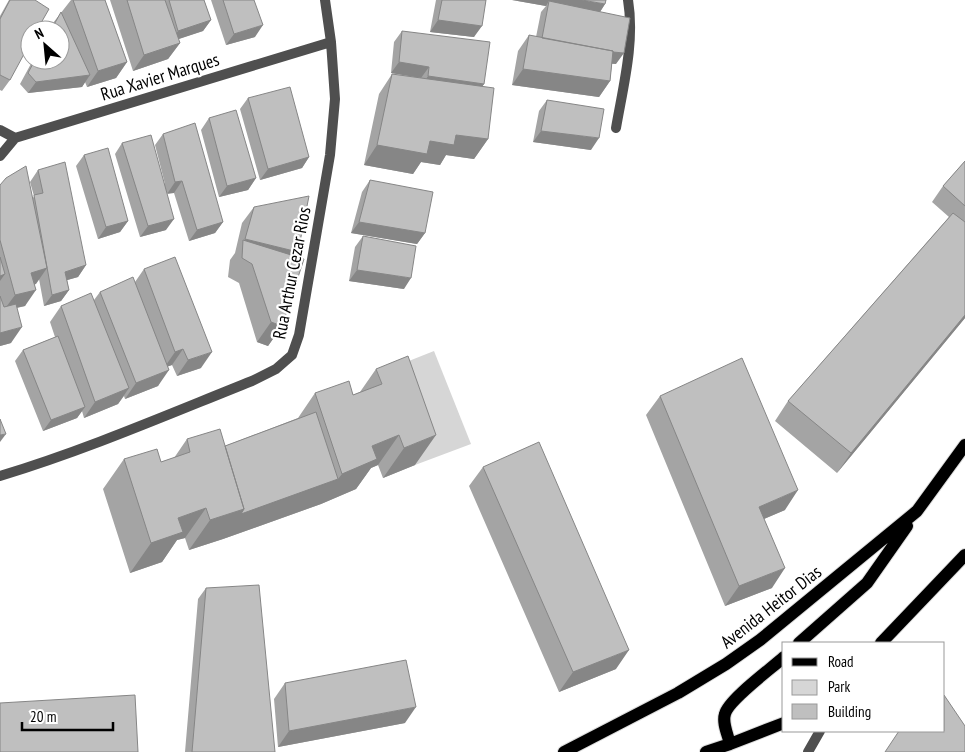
<svg xmlns="http://www.w3.org/2000/svg" width="965" height="752" viewBox="0 0 965 752" font-family="'PT Sans Narrow',sans-serif">
	<style>
		.green { fill: #d6d6d6 }
		.lines { fill: none; stroke-linecap: round; stroke-linejoin: round }
		.primary-casing { stroke: #dbdbdb; stroke-width: 14 }
		.minor { stroke: #4f4f4f; stroke-width: 10 }
		.tertiary { stroke: #4f4f4f; stroke-width: 10 }
		.primary { stroke: #000; stroke-width: 12 }
		.wall { fill: #a4a4a4 }
		.shaded-wall { fill: #868686 }
		.building { fill: #bfbfbf; stroke: #868686 }
		.labels { text-anchor: middle; stroke-width: 4.5; stroke-linejoin: round; paint-order: stroke }
		.street-label { font-size: 18px; fill: #000; stroke: #fff }
	</style>
	<rect width="100%" height="100%" fill="#fff"/>
	<path class="green" d="M434,351L471,444L415,465L381,372Z"/>
	<g class="lines">
		<defs>
			<path id="primary" d="M799,643L867,583L907,526
				M881,643L965,555
				M730,744C728,735 722,723 725,714C728,700 772,668 784,657
				M564,752L678,693L726,664L760,640L917,511L965,445
				M706,752L730,744L784,723"/>
		</defs>
		<use href="#primary" class="primary-casing"/>
		<path class="minor" d="M616,128C623,87 635,42 628,0
			M0,130L15,138L331,42
			M0,156L15,138
			M0,476C86,450 169,414 252,381L276,369L292,355L299,335L330,155L335,99L331,42L325,0"/>
		<path class="tertiary" d="M808,752L820,731"/>
		<use href="#primary" class="primary"/>
	</g>
	<path class="wall" d="M9,0H35L10,80L2,91L0,90V16Z
		M71,0H105L127,62L116,78L87,87L85,82L82,87L28,93L20,84L33,60H60V30H50L53,23Z
		M110,0H204L211,20L203,31L178,39L180,43L168,59L133,71Z
		M211,0H254L255,37L226,45Z
		M436,0H486L474,37L430,32Z
		M512,0L605,4L600,12L616,64H612L610,81L599,97L512,85L518,51L529,35L536,37L541,12L546,6Z
		M402,31L484,84L482,87L488,139L474,159L446,155L440,165L421,162L413,174L364,165L379,94L392,74L421,78L391,73L394,42Z
		M248,98L309,157L302,168L260,180L240,109Z
		M547,100L591,150L533,142L539,111Z
		M209,118L256,178L248,190L219,197L201,130Z
		M163,134L223,222L215,233L189,241L174,193H167L166,230L140,237L115,154L122,143L165,184L155,145Z
		M84,155L128,221L120,232L98,239L76,166Z
		M965,161V318L837,473L775,421L788,401L949,217L932,202L943,186Z
		M38,170L86,265L78,277L67,280L69,290L61,301L44,306L39,279L35,284L25,306L17,308L11,343L0,346V185L33,198L34,196L30,182Z
		M370,180L425,233L417,244L351,233L362,192Z
		M254,207L298,252L295,256L282,326L268,346L257,342L239,283L228,277L230,260L235,253L242,223Z
		M363,236L404,289L349,281L355,247Z
		M144,269L201,368L177,376L172,365L168,366L158,386L125,399L124,396L118,404L84,418L82,411L77,418L43,431L15,361L23,350L55,337L50,322L61,306L94,300L100,292L135,282Z
		M376,369L415,465L383,478L378,465L371,468L356,489L321,504L223,539L189,550L185,538L177,540L162,562L130,573L103,489L124,459L161,462L174,458L187,439L225,446L298,418L315,393L353,395L360,392Z
		M660,396L785,510L764,519L772,588L725,606L646,415Z
		M483,467L616,669L559,692L469,486Z
		M206,588L275,752H185L198,599Z
		M285,683L405,723L278,747L274,699Z"/>
	<path class="shaded-wall" d="M512,0H582L605,4L598,15L549,1L546,6Z
		M211,20L203,31L170,42L178,31Z
		M438,20L482,26L474,37L430,32Z
		M263,25L255,37L226,45L234,34Z
		M541,40L624,53L616,64L534,51Z
		M180,43L168,59L133,71L144,55Z
		M127,62L116,78L87,87L98,71Z
		M399,62L429,67L421,78L391,73Z
		M523,69L610,81L599,97L512,85Z
		M90,75L82,87L28,93L36,82Z
		M428,76L484,84L476,95L420,88Z
		M541,131L599,138L591,150L533,142Z
		M456,135L488,139L474,159L446,155L440,165L421,162L413,174L364,165L377,145L430,141Z
		M309,157L302,168L260,180L268,169Z
		M256,178L248,190L219,197L227,186Z
		M182,181L174,193L167,194L175,182Z
		M174,219L166,230L140,237L148,226Z
		M128,221L120,232L98,239L106,227Z
		M223,222L215,233L189,241L197,230Z
		M359,222L425,233L417,244L351,233Z
		M245,239L298,252L287,268L243,242Z
		M86,265L78,277L57,283L65,272Z
		M47,268L36,284L20,289L31,273Z
		M357,270L411,278L404,289L349,281Z
		M5,274L0,281V276Z
		M36,290L25,306L4,310L15,295Z
		M69,290L61,301L44,306L52,295Z
		M965,315V318L837,473L851,453Z
		M271,322L282,326L268,346L257,342Z
		M22,327L11,343L0,346V333Z
		M183,349L172,365L164,368L175,352Z
		M212,352L201,368L177,376L188,360Z
		M169,370L158,386L125,399L136,383Z
		M129,388L118,404L84,418L95,402Z
		M85,407L77,418L43,431L51,420Z
		M6,434L0,442V435Z
		M399,435L378,465L371,468L356,489L321,504L223,539L189,550L210,520L338,479L342,474L372,446Z
		M436,435L415,465L383,478L404,448Z
		M798,490L785,510L745,527L759,507Z
		M206,508L185,538L177,540L162,562L130,573L151,543L178,518Z
		M785,568L772,588L725,606L739,586Z
		M629,650L616,669L559,692L573,672Z
		M416,707L405,723L278,747L289,731Z"/>
	<path class="building" d="M10,0H35L49,9L37,30H30V43L10,80L0,75V19Z
		M73,0H105L127,62L98,71Z
		M127,0H165L180,43L144,55Z
		M169,0H204L211,20L178,31Z
		M223,0H254L263,25L234,34Z
		M442,0H486L482,26L438,20Z
		M582,0H606L605,4Z
		M549,1L630,18L624,53L613,52V51L542,38Z
		M61,12L90,75L36,82L28,73L35,60H60V30H51Z
		M402,31L490,42L484,84L428,76L429,67L399,62Z
		M529,35L613,51L610,81L523,69Z
		M392,74L494,88L488,139L456,135L454,145L430,141L427,154L377,145Z
		M290,87L309,157L268,169L248,98Z
		M547,100L604,109L599,138L541,131Z
		M236,110L256,178L227,186L209,118Z
		M195,123L223,222L197,230L182,181L175,182L163,134Z
		M151,135L174,219L148,226L122,143Z
		M108,148L128,221L106,227L84,155Z
		M965,161V206L943,186Z
		M65,162L86,265L65,272L69,290L52,295L34,195L43,193L38,170Z
		M26,166L47,268L31,273L36,290L15,295L0,240V185L6,178Z
		M370,180L433,192L425,233L359,222Z
		M309,196L298,252L245,239L254,207Z
		M953,213L965,222V315L851,453L788,401Z
		M363,236L416,246L411,278L357,270Z
		M243,240L304,259L282,326L271,322L252,264L242,258Z
		M0,257L5,274L0,276Z
		M175,257L212,352L188,360L183,349L175,352L144,269Z
		M133,277L169,370L136,383L100,292Z
		M91,293L129,388L95,402L61,306Z
		M0,296L4,307L16,304L22,327L0,333Z
		M58,336L85,407L51,420L23,350Z
		M408,356L436,435L404,448L399,435L372,446L377,459L342,474L315,393L349,381L353,395L382,384L376,369Z
		M742,358L798,490L759,507L785,568L739,586L660,396Z
		M316,412L338,479L241,514L244,509L225,446Z
		M0,419L6,434L0,435Z
		M220,429L244,509L210,520L206,508L178,518L183,532L151,543L124,459L157,449L161,462L190,452L187,439Z
		M539,442L629,650L573,672L483,467Z
		M259,585L275,752H192L206,588Z
		M406,660L416,707L289,731L285,683Z
		M135,695L138,752H0V703Z
		M944,695L965,726V752H885L899,731H944Z"/>
	<g class="labels">
		<g class="street-label">
			<text transform="translate(160 77) rotate(-17)" y="6">Rua Xavier Marques</text>
			<text transform="translate(292 273) rotate(-79)" y="6">Rua Arthur Cezar Rios</text>
			<text transform="translate(771 607) rotate(-38)" y="6">Avenida Heitor Dias</text>
		</g>
	</g>
	<rect x="782" y="642" width="162" height="90" fill="#ffffff" stroke="#999999"/>
	<rect x="792" y="658" width="25" height="8" fill="#000000" stroke="#999999"/>
	<text x="828" y="667" font-size="15" fill="#000000">Road</text>
	<rect x="792" y="680" width="25" height="15" fill="#d6d6d6" stroke="#999999"/>
	<text x="828" y="692" font-size="15" fill="#000000">Park</text>
	<rect x="792" y="704" width="25" height="15" fill="#bfbfbf" stroke="#999999"/>
	<text x="828" y="717" font-size="15" fill="#000000">Building</text>
	<g transform="translate(45 45) rotate(333)"><circle r="24" fill="#ffffff" stroke="#999999"/>
	<path d="M0-4L9 19L0 12L-9 19Z" fill="#000000"/>
	<text y="-8" font-size="14" font-weight="bold" text-anchor="middle" fill="#000000">N</text>
	</g>
	<path d="M22 722v8h91v-8" fill="none" stroke="#000000" stroke-width="2.5"/>
	<text x="30" y="722" font-size="15" fill="#000000" stroke="#ffffff" stroke-width="4" paint-order="stroke">20 m</text>
</svg>
